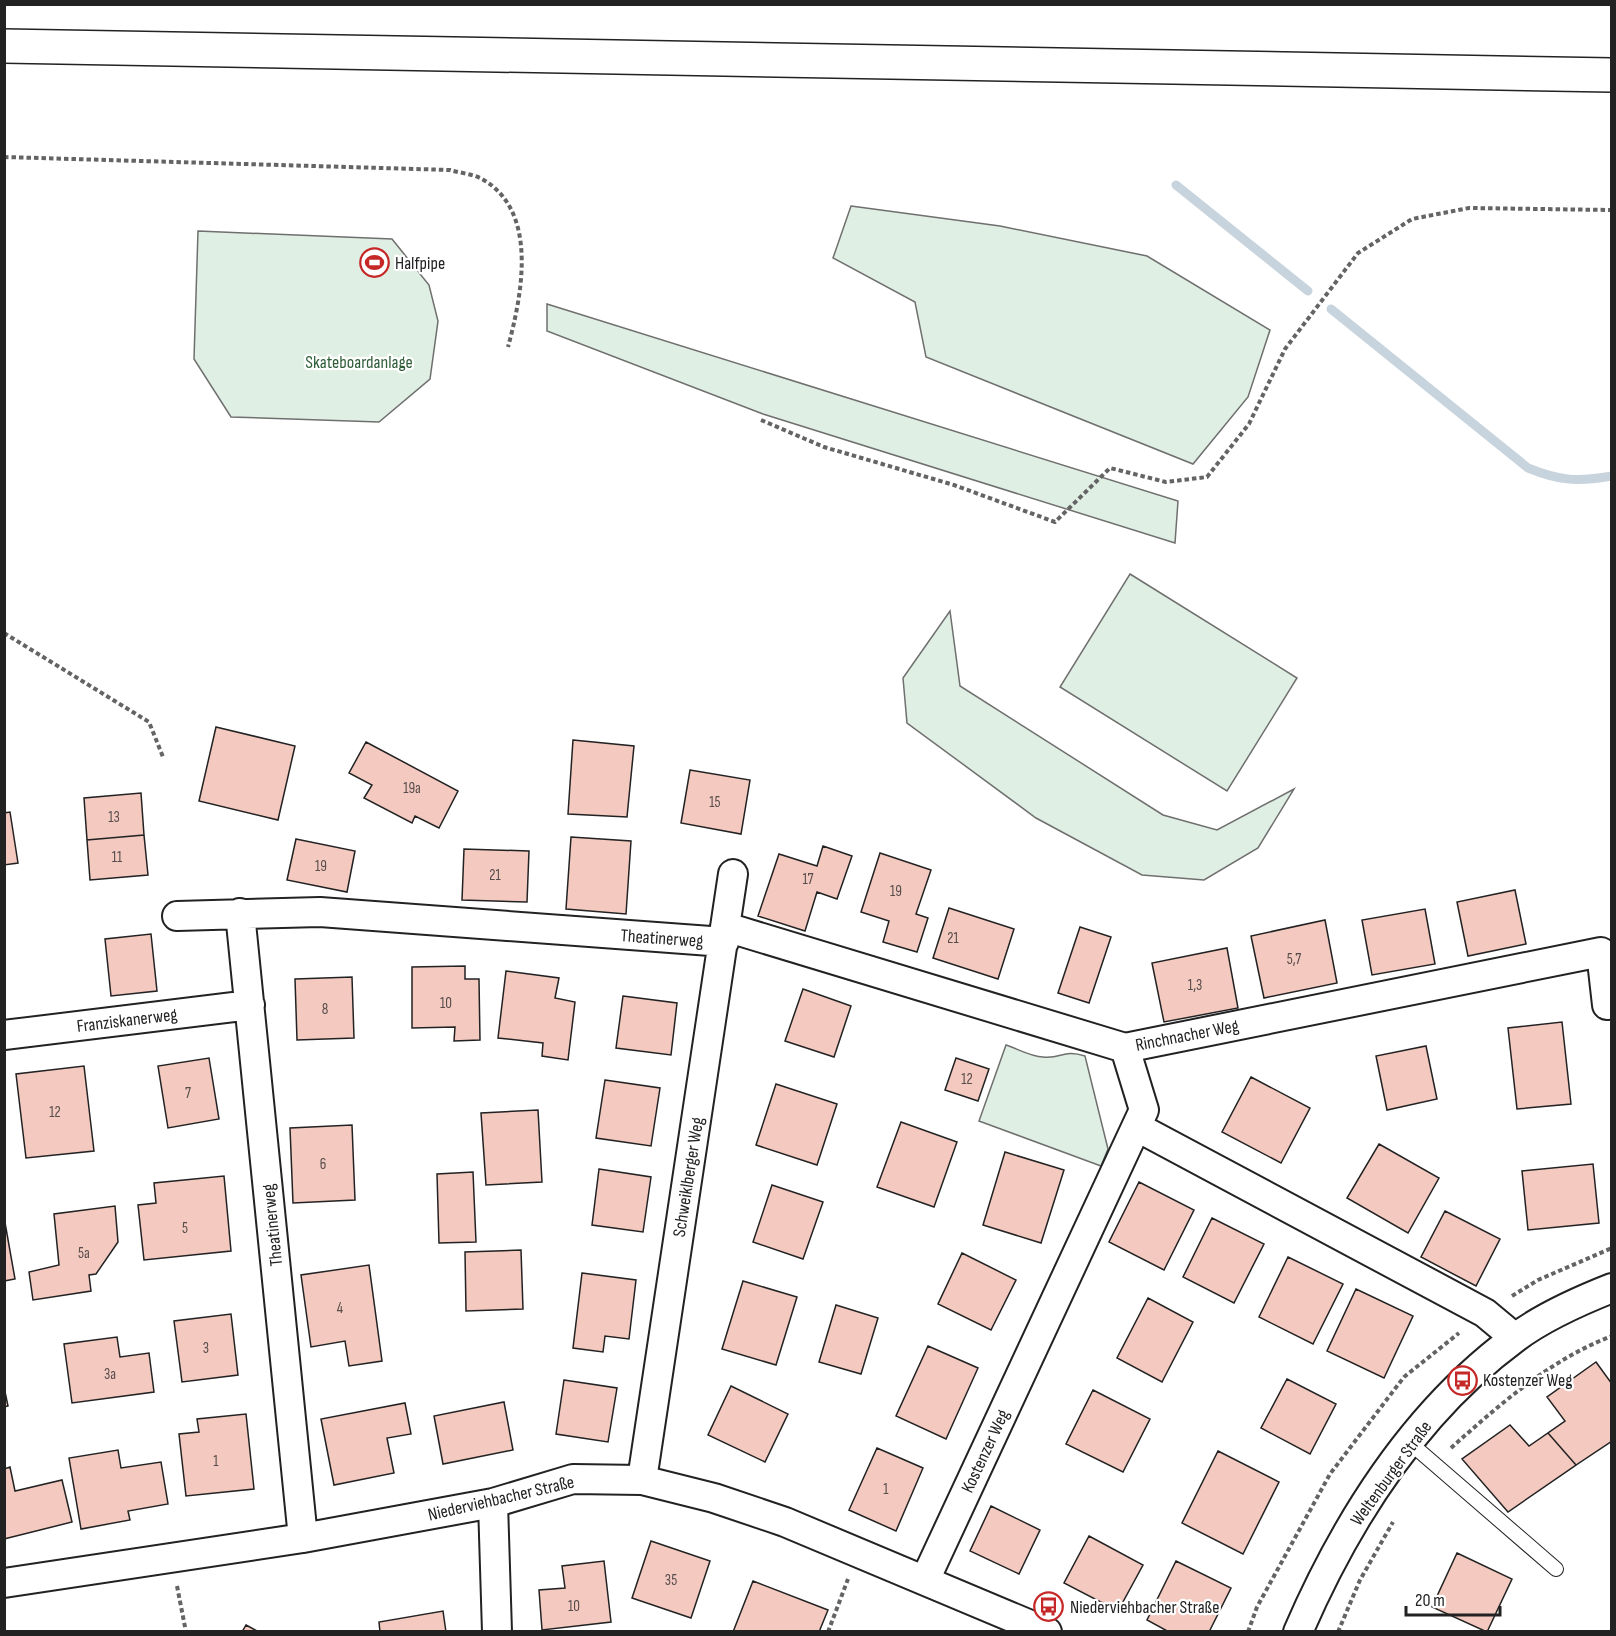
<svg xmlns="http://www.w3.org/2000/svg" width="1616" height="1636" viewBox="0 0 1616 1636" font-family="'Sofia Sans Condensed',sans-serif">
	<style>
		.green { fill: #e0efe3; stroke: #6f6f6f; stroke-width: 1.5 }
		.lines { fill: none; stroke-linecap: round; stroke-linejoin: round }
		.stream { stroke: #c7d3dd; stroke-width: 9 }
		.building { fill: #f3c9c0; stroke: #222; stroke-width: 1.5 }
		.lane-casing { stroke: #222; stroke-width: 16 }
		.street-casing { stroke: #222; stroke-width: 32 }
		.highway-casing { stroke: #222; stroke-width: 36 }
		.path { stroke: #646464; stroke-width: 4; stroke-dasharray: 4.5 3; stroke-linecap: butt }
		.lane { stroke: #fff; stroke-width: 14 }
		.street { stroke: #fff; stroke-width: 28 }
		.highway { stroke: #fff; stroke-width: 33 }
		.power { stroke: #c62828; stroke-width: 1.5; stroke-dasharray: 21 4.5 3 4.5; stroke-linecap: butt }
		.labels { text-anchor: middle; stroke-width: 4.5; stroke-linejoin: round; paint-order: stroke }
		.number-label { font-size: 15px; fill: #564c4a }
		.poi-label { font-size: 18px; fill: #222; stroke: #fff; text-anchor: start }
		.park-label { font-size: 18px; fill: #2f5e38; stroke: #fff }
		.street-label { font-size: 18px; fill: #222; stroke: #fff }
	</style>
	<rect width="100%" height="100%" fill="#fff"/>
	<path class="green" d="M851,206L1000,226L1147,256L1270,330L1248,397L1193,464L926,357L915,302L833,258Z
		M198,231L392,239L429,285L438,321L430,379L379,422L231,417L194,359Z
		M547,304L1178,501L1175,543L763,414L547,331Z
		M1130,574L1297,678L1227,791L1060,687Z
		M950,611L960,686L1163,815L1217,830L1294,789L1258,848L1204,880L1142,875L1036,818L907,723L903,678Z
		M1006,1045C1018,1049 1031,1057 1043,1057C1062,1059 1063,1049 1085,1056L1108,1149L1101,1166L979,1121Z"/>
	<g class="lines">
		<path class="stream" d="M1176,185L1308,291
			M1331,309L1528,468C1560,481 1577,482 1612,476"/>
	</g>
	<path class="building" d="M216,727L295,746L278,820L199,801Z
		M573,740L634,746L627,817L568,814Z
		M366,742L458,791L439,828L415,816L412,823L364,798L372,785L349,773Z
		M690,770L750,780L741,834L681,823Z
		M141,793L144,835L87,840L84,798Z
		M10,812L18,863L4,865V813Z
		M144,835L148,875L90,880L87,840Z
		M571,837L631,841L626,914L566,909Z
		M296,839L355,851L347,892L287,880Z
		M823,846L852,856L837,899L817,892L805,931L758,916L779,854L817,866Z
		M464,849L529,851L527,902L462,900Z
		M880,853L931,870L916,914L928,918L917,952L883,942L889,921L861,912Z
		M1515,890L1526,944L1468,956L1457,902Z
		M949,908L1014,929L998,979L933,958Z
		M1425,909L1435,964L1372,975L1362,920Z
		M1325,920L1337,983L1264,998L1251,936Z
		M1080,927L1111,937L1089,1003L1058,993Z
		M151,934L157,991L111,996L105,939Z
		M1227,948L1238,1008L1164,1022L1152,963Z
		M465,966V979H479L480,1040L454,1041L455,1027L412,1028V967Z
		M506,971L559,978L555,998L575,1002L568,1060L542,1056L543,1043L498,1038Z
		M352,977L354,1038L297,1040L295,979Z
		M803,989L851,1006L834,1057L785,1041Z
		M623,996L677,1003L671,1055L616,1048Z
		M1562,1022L1571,1104L1517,1109L1508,1028Z
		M1426,1046L1437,1099L1387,1110L1376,1056Z
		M209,1058L219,1119L168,1128L158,1066Z
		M956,1058L989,1069L978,1101L945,1090Z
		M84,1066L94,1151L26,1158L16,1074Z
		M1251,1077L1310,1108L1281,1163L1222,1132Z
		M605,1080L660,1088L651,1146L596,1138Z
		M776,1084L837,1104L817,1165L756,1145Z
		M538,1110L542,1182L486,1185L481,1113Z
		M901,1122L957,1142L934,1207L877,1187Z
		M352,1125L355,1200L293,1203L290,1128Z
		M1379,1144L1439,1178L1408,1233L1347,1198Z
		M1005,1152L1064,1170L1041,1243L983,1225Z
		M1593,1164L1599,1223L1528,1230L1522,1171Z
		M599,1169L651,1177L643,1232L592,1225Z
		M473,1172L476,1242L439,1243L437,1174Z
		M224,1176L231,1251L144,1260L138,1205L156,1203L154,1183Z
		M1139,1182L1194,1210L1164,1270L1109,1242Z
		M772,1185L823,1202L803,1259L753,1242Z
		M115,1206L118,1242L96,1274L89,1275L91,1291L33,1300L29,1272L59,1265L54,1214Z
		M1445,1211L1500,1239L1476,1286L1421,1257Z
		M4,1217L15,1279L4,1281Z
		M1212,1218L1264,1244L1234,1303L1183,1277Z
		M521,1250L523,1309L466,1311L465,1252Z
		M962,1253L1016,1280L991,1330L938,1304Z
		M1288,1257L1343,1284L1313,1344L1259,1317Z
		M369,1265L382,1361L349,1366L345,1341L311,1347L301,1275Z
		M582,1273L636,1280L629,1339L605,1336L603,1352L573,1348Z
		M743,1281L797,1297L776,1365L722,1349Z
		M1356,1289L1413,1316L1384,1378L1327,1351Z
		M1148,1298L1193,1322L1162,1382L1117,1358Z
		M836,1305L878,1318L861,1374L819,1362Z
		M231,1314L238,1375L182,1382L174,1321Z
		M117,1337L120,1357L149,1353L154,1392L72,1403L64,1344Z
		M928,1346L978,1368L946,1439L896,1416Z
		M1596,1362L1612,1384V1441L1576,1465L1548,1433L1565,1421L1547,1397Z
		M1287,1379L1336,1404L1310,1454L1261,1428Z
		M564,1380L617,1388L608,1442L556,1434Z
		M731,1386L788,1414L765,1462L708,1435Z
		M4,1387L8,1406L4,1407Z
		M1093,1390L1150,1419L1123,1472L1066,1444Z
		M504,1402L513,1450L443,1464L434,1416Z
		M405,1403L411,1434L387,1438L394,1473L334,1485L321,1419Z
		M246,1414L254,1489L186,1496L179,1434L199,1432L197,1419Z
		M1510,1425L1529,1446L1548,1433L1576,1465L1508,1512L1462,1459Z
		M877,1448L923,1468L896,1531L849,1510Z
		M118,1450L121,1468L161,1462L168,1504L128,1511L130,1520L81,1529L69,1458Z
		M1218,1451L1279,1482L1243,1554L1182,1523Z
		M10,1467L15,1491L62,1480L72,1522L4,1539V1469Z
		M991,1506L1040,1530L1019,1574L970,1551Z
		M1089,1536L1143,1565L1118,1611L1064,1583Z
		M651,1541L710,1561L691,1618L632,1598Z
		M1457,1553L1512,1579L1487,1632L1432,1607Z
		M604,1561L611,1622L542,1630L539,1590L565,1588L562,1566Z
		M1176,1561L1231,1588L1209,1632H1169L1147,1620Z
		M753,1581L828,1610L819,1632H733Z
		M443,1611L446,1632H380L379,1622Z
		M246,1625L259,1632H242Z"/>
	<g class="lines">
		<defs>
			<path id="lane" d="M1409,1442L1556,1569"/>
			<path id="street" d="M240,913L303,1538
				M177,916L320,912L724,942
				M726,927L1125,1048L1601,952L1607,1005L1612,1004
				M4,1035L250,1005
				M1137,1127L1485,1313L1515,1338
				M642,1480L733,874
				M493,1503L497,1632
				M925,1580L1144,1110L1125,1048
				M4,1583L303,1538L493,1503L573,1479L642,1480L714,1498L785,1522L1047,1632
				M1298,1632C1346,1521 1416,1411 1515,1338C1543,1317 1579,1301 1612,1288"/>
			<path id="highway" d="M4,46L1612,75"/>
		</defs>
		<use href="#lane" class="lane-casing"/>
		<use href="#street" class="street-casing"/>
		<use href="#highway" class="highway-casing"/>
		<path class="path" d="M4,157L450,170C460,173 473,174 482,179C539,211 522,295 508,347
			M761,420L824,447L954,485L1055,522L1110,468L1166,482L1207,477L1249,424L1285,349L1358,253L1412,219L1469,208L1612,210
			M4,633L149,722L163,757
			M1512,1296L1538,1280L1612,1248
			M1451,1448C1499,1405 1551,1359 1612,1336
			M177,1586L186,1632
			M828,1632L848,1579
			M1248,1632L1257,1607L1330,1474L1404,1377L1459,1333
			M1338,1632L1360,1580L1393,1522"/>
		<use href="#lane" class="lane"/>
		<use href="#street" class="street"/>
		<use href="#highway" class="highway"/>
		<path class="power" d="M4,7L7,4"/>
	</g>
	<defs>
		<symbol id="stadium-ring" viewBox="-11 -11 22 22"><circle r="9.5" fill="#fff" stroke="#c62828" stroke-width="1.5"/><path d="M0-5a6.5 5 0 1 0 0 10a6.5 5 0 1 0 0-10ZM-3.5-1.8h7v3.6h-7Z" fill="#c62828"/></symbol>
		<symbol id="bus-ring" viewBox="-11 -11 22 22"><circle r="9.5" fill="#fff" stroke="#c62828" stroke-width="1.5"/><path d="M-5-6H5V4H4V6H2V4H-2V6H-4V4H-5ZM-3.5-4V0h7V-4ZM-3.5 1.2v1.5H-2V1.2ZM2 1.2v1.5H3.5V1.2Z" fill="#c62828"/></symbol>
	</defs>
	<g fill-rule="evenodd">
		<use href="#stadium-ring" x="358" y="246" width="33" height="33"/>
		<use href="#bus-ring" x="1446" y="1364" width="33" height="33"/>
		<use href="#bus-ring" x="1032" y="1590" width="33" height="33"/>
	</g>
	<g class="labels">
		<g class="number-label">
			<text x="412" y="793">19a</text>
			<text x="715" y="807">15</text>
			<text x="114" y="822">13</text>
			<text x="117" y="862">11</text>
			<text x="321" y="871">19</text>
			<text x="495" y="880">21</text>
			<text x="808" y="884">17</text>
			<text x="896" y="896">19</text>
			<text x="953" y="943">21</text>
			<text x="1294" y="964">5,7</text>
			<text x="1195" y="990">1,3</text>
			<text x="446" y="1008">10</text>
			<text x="325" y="1014">8</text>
			<text x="967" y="1084">12</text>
			<text x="188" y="1098">7</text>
			<text x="55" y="1117">12</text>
			<text x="323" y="1169">6</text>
			<text x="185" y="1233">5</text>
			<text x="84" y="1258">5a</text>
			<text x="340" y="1313">4</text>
			<text x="206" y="1353">3</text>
			<text x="110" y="1379">3a</text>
			<text x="216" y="1466">1</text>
			<text x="886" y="1494">1</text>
			<text x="671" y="1585">35</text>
			<text x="574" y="1611">10</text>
		</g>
		<g class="poi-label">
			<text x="395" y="269">Halfpipe</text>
			<text x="1483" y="1386">Kostenzer Weg</text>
			<text x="1070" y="1613">Niederviehbacher Straße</text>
		</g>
		<g class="park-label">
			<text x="359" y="368">Skateboardanlage</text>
		</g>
		<g class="street-label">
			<text transform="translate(662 938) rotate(4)" y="6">Theatinerweg</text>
			<text transform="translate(127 1020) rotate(-7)" y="6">Franziskanerweg</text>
			<text transform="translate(1187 1035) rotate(-11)" y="6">Rinchnacher Weg</text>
			<text transform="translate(688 1177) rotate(-81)" y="6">Schweiklberger Weg</text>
			<text transform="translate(272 1225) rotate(-96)" y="6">Theatinerweg</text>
			<text transform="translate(985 1451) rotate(-65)" y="6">Kostenzer Weg</text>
			<text transform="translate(1391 1473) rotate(-54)" y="6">Weltenburger Straße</text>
			<text transform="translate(501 1498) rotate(-13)" y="6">Niederviehbacher Straße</text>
		</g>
	</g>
	<rect width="1616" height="1636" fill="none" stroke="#222222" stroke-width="12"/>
	<path d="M1406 1606v9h94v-9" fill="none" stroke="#222222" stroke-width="3"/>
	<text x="1415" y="1606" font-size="18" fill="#222222" stroke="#ffffff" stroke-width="4.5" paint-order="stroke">20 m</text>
</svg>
